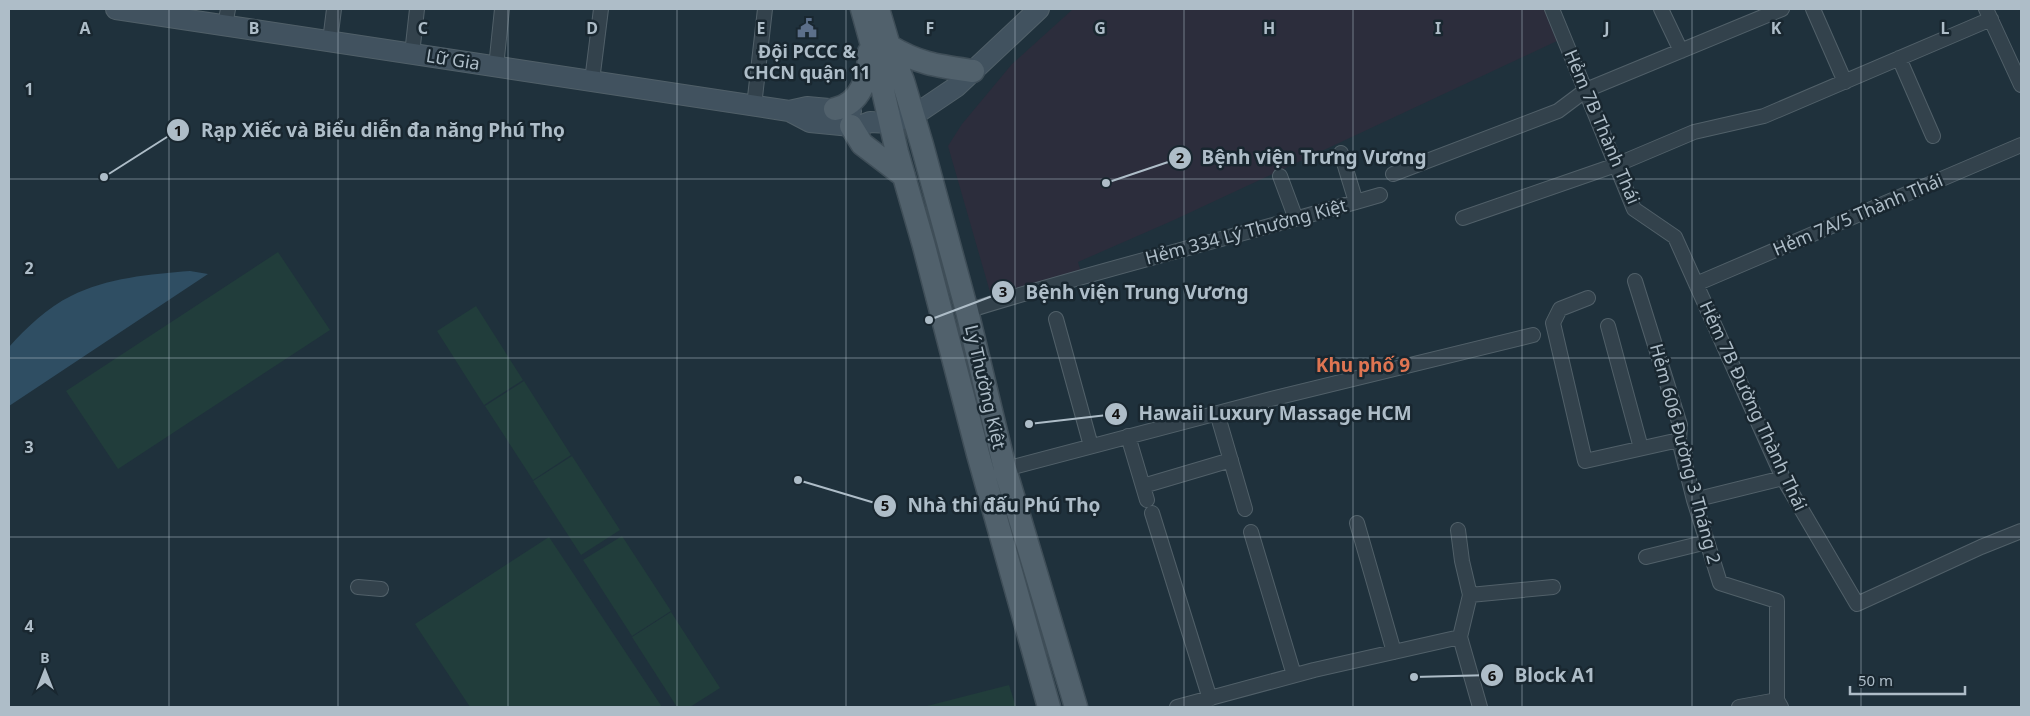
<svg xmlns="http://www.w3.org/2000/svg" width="2030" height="716" viewBox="0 0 2030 716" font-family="'Noto Sans',sans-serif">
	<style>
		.medical { fill: #2c2d3c }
		.green { fill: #213d3b }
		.water { fill: #2f4e63 }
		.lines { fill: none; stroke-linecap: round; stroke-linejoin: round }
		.street-casing { stroke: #516069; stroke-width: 16 }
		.secondary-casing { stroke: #516069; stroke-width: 22 }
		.primary-casing { stroke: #3f4e58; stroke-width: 25 }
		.street { stroke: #33424c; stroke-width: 14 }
		.secondary { stroke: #41525f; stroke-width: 20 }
		.primary { stroke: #51616c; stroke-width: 22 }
		.grid { fill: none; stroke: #aebdc8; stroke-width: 1; stroke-opacity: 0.55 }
		.labels { text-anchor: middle; stroke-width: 5; stroke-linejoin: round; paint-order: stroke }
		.poi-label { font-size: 18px; font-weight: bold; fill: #aebdc8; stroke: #192730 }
		.street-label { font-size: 18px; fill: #aebdc8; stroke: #192730 }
		.neighbourhood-label { font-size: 19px; font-weight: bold; fill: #df7552; stroke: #192730 }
		.grid-label { font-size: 16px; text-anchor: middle; font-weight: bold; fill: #aebdc8; stroke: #192730; stroke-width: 5; stroke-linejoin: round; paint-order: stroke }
		.leader { fill: none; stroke: #aebdc8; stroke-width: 2 }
		.callout-dot { fill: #aebdc8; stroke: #192730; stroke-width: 2 }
		.mark-label { font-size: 15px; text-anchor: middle; font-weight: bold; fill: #111 }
		.callout-label { font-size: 19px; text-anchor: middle; font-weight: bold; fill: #aebdc8; stroke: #192730; stroke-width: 5; stroke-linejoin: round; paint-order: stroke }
	</style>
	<rect width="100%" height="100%" fill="#1f313c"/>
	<path class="medical" d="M1073,9H1544L1557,41L1174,220L1078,262L1081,272L992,299L948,146L962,124L1012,64Z"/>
	<path class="green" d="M278,252L330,330L118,469L66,391Z
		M476,306L523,380L484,405L437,331Z
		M524,381L571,455L533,480L485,406Z
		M572,456L620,530L581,555L533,481Z
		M622,536L671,611L632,636L583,560Z
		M549,537L662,707H470L415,624Z
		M671,612L720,688L690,707H677L632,637Z
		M1009,685L1016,707H923Z"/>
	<path class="water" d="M190,271L208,274L9,406V347C26,328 48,307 71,296C106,278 151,274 190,271Z"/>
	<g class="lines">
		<defs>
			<path id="street" d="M1552,9L1634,209L1675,237L1783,478L1857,604L1981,547L2021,531
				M1661,9L1681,51
				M1813,9L1845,82
				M1986,9L2021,85
				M225,25L228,9
				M330,41L334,9
				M412,54L417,9
				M1899,58L1933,136
				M496,67L502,9
				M592,81L601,9
				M754,106L765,9
				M1341,153L1356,202
				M1393,174L1558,111L1586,90L1782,9
				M1280,176L1296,219
				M1463,218L1616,165L1694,132L1764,116L1991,19
				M1635,281L1680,425L1679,440L1694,500L1720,583L1777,601V700L1781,707
				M1696,284L2021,145
				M1588,298L1560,309L1553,323L1585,461L1679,440
				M967,311C1104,268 1243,235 1380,195
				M1056,319L1091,446
				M1608,326L1641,448
				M1217,413L1245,509
				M1128,436L1147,500
				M998,471L1271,399L1533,335
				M1143,486L1231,460
				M1694,500L1783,478
				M1152,513L1210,699
				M1357,523L1394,652
				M1458,530L1462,561L1470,595
				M1251,532L1294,675
				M1646,557L1707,542
				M358,587L381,589
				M1460,637L1480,707
				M1177,707L1314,670L1460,637L1470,595L1553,587
				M1739,707L1777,700"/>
			<path id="secondary" d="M116,9L789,111L810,122L851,126H860L870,122L890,123L913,116L956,87L1039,9
				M789,111L807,107L851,111"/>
			<path id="primary" d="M862,9L875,56L897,152L924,246L978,454L1049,707
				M878,9L889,46L903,81L922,145L967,311L1005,469L1076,707
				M889,46C919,64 938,66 973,71
				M835,109C861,104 869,76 869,52
				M851,126L862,144L904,176"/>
		</defs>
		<use href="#street" class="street-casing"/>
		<use href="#secondary" class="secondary-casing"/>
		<use href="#primary" class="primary-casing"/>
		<use href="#street" class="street"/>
		<use href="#secondary" class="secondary"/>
		<use href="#primary" class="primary"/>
	</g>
	<path class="grid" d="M169,9V707M338,9V707M508,9V707M677,9V707M846,9V707M1015,9V707M1184,9V707M1353,9V707M1522,9V707M1692,9V707M1861,9V707M9,179H2021M9,358H2021M9,537H2021"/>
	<defs>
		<symbol id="civic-bare" viewBox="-9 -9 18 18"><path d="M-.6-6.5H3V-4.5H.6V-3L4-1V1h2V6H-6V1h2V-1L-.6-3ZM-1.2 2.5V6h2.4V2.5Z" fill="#5c6f8a" stroke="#192730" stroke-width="2.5" paint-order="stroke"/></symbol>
	</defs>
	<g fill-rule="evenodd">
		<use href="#civic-bare" x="793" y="14" width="28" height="28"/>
	</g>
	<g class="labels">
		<g class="poi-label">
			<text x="807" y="58">Đội PCCC &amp;<tspan x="807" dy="21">CHCN quận 11</tspan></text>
		</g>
		<g class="street-label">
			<text transform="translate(453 60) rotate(9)" y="6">Lữ Gia</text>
			<text transform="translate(1602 127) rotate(67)" y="6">Hẻm 7B Thành Thái</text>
			<text transform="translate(1858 215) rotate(-23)" y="6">Hẻm 7A/5 Thành Thái</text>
			<text transform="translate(1246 232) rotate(-15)" y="6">Hẻm 334 Lý Thường Kiệt</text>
			<text transform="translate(985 387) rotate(77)" y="6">Lý Thường Kiệt</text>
			<text transform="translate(1753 406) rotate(65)" y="6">Hẻm 7B Đường Thành Thái</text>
			<text transform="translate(1685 454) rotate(75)" y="6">Hẻm 606 Đường 3 Tháng 2</text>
		</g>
		<g class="neighbourhood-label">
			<text x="1363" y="372">Khu phố 9</text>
		</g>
	</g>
	<g class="grid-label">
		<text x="85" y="34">A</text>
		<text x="254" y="34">B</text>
		<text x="423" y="34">C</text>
		<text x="592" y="34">D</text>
		<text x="761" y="34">E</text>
		<text x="930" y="34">F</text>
		<text x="1100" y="34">G</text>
		<text x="1269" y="34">H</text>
		<text x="1438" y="34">I</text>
		<text x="1607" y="34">J</text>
		<text x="1776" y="34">K</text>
		<text x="1945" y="34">L</text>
		<text x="29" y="95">1</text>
		<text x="29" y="274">2</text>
		<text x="29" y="453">3</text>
		<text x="29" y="632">4</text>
	</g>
	<path class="leader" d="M104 177L178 130M1106 183L1180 158M929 320L1003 292M1029 424L1116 414M798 480L885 506M1414 677L1492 675"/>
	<g class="callout-dot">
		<circle cx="104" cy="177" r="5"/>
		<circle cx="1106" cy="183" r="5"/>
		<circle cx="929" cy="320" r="5"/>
		<circle cx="1029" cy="424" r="5"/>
		<circle cx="798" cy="480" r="5"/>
		<circle cx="1414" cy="677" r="5"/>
		<circle cx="178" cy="130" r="12"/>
		<circle cx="1180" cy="158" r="12"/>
		<circle cx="1003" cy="292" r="12"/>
		<circle cx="1116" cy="414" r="12"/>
		<circle cx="885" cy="506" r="12"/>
		<circle cx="1492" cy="675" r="12"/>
	</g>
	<g class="mark-label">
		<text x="178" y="136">1</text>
		<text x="1180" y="163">2</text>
		<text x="1003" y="297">3</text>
		<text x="1116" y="419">4</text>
		<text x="885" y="511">5</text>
		<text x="1492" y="681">6</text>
	</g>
	<g class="callout-label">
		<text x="383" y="137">Rạp Xiếc và Biểu diễn đa năng Phú Thọ</text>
		<text x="1314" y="164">Bệnh viện Trưng Vương</text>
		<text x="1137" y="299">Bệnh viện Trung Vương</text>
		<text x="1275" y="420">Hawaii Luxury Massage HCM</text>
		<text x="1004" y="512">Nhà thi đấu Phú Thọ</text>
		<text x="1555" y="682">Block A1</text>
	</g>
	<rect width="2030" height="716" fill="none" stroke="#aebdc8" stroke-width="20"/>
	<g transform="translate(45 671)" stroke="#192730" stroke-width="4" paint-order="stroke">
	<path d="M0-4L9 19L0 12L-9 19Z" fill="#aebdc8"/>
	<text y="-8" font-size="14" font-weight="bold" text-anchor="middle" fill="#aebdc8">B</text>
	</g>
	<path d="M1850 686v8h115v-8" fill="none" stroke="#aebdc8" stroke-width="2.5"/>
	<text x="1858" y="686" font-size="15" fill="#aebdc8" stroke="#192730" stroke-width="4" paint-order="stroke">50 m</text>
</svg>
